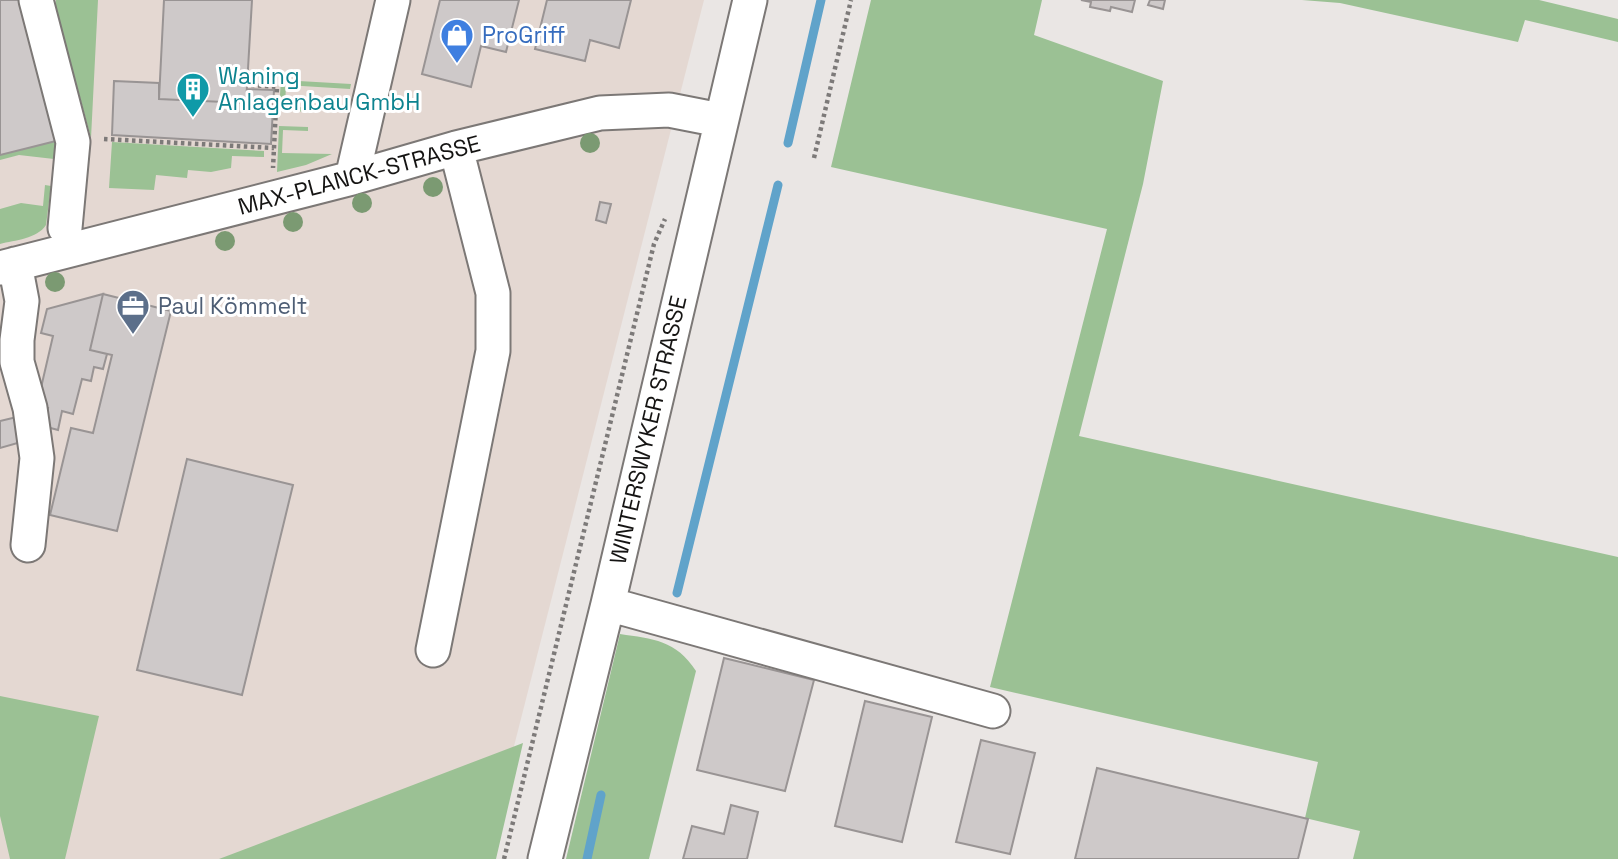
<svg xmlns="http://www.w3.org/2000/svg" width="1618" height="859" viewBox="0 0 1618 859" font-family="'Space Grotesk',sans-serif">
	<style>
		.built { fill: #e4d8d2 }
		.green { fill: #9bc194 }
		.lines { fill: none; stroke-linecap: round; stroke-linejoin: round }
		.stream { stroke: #60a3ca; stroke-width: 9 }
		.building { fill: #cec9c9; stroke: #999494; stroke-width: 2 }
		.minor-casing { stroke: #7c7876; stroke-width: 37 }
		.path { stroke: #7d7a79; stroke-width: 4.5; stroke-dasharray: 3.5 3.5; stroke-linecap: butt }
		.minor { stroke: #fff; stroke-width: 33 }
		.tree { fill: #7b9a72 }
		.labels { text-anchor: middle; stroke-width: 6; stroke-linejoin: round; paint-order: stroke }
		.shop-label { font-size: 23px; fill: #366cbe; stroke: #fff; text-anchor: start }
		.culture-label { font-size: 23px; fill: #0d838f; stroke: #fff; text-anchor: start }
		.street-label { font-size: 23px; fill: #151413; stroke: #fff }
		.service-label { font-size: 23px; fill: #4e5e75; stroke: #fff; text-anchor: start }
	</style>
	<rect width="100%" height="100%" fill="#eae6e4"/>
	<path class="built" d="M0,0H704L512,754L233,859H0Z"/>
	<path class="green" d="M56,0H98L91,138L55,5Z
		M871,0H1042L1034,35L1163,81L1143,184L1079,436L1618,557V859H1353L1360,831L1305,818L1318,762L990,687L1107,229L831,167Z
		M1302,0H1539L1618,19V42L1525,20L1518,42L1340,3Z
		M281,80L351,84L350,89L286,85L285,106L310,108L309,112L279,110Z
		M279,126L308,127V131L283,130L282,153L332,154L306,165L277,172Z
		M56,141L54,159L19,155L0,160V155Z
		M112,142L264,151V157L232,156L231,168L211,172L188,170L187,178L156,175L154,190L109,188Z
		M45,185L51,186L46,225C37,239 15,240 0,244V209L21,203L43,206Z
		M620,634C653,639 676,640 696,671L649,859H566Z
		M0,696L99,716L65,859H10L0,816Z
		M523,743L496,859H219Z"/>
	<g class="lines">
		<path class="stream" d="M788,143L821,0
			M677,593L778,185
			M587,859L601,795"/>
	</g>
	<path class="building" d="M0,0H19L56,141L0,155Z
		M164,0H252L246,103L159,99Z
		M440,0H519L506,52L481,46L471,87L422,74Z
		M547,0H631L619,48L590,40L585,61L535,49Z
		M1081,0H1135L1132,12L1111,7L1110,11L1090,7L1091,2Z
		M1150,0H1165L1163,9L1148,5Z
		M114,81L159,83V99L246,103L247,89L274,90L271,144L112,135Z
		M600,202L611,204L606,223L596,220Z
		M103,294L171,311L117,531L50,515L71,428L93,433L112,355L90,350Z
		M103,294L90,350L107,354L103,369L94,367L91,381L82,379L73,414L62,411L58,430L43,426L48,408L37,405L53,336L41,333L47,309Z
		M21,416L28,440L0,448V421Z
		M187,459L293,485L242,695L137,670Z
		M724,658L814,680L785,791L697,770Z
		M865,701L932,717L902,842L835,826Z
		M981,740L1035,753L1010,854L956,842Z
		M1097,768L1308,819L1298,859H1075Z
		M731,805L758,812L747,859H683L692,826L724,834Z"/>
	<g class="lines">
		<defs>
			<path id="minor" d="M36,0L73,142L65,228
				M352,178L393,0
				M15,264L22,301L17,340V362L30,408L37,458L28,545
				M0,268L352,178L456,148L600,113L669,110L720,120
				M608,604L993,711
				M433,650L493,351V293L456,148
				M545,859L608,604L750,0"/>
		</defs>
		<use href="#minor" class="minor-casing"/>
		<path class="path" d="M251,85L277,87L273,168
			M104,139L274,148
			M814,158L851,0
			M504,859L654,244L665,219"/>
		<use href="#minor" class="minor"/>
	</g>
	<g class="tree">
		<circle cx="590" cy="143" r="10"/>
		<circle cx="433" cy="187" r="10"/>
		<circle cx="362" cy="203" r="10"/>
		<circle cx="293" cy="222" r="10"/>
		<circle cx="225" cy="241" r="10"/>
		<circle cx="55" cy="282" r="10"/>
	</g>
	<defs>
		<symbol id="shop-pin" viewBox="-11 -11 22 30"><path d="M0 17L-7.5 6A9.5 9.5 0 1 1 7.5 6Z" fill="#3f7fe0" stroke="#fff"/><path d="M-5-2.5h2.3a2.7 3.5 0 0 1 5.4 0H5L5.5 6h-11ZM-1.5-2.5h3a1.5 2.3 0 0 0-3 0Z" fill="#fff"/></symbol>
		<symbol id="building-pin" viewBox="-11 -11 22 30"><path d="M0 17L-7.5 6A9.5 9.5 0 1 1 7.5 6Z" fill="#0f9aa8" stroke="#fff"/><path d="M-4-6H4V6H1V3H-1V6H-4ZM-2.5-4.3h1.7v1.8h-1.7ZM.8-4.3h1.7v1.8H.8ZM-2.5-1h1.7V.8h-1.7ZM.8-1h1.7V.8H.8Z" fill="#fff"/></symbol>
		<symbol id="office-pin" viewBox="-11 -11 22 30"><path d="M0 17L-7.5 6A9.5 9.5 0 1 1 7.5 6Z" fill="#5c6f8a" stroke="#fff"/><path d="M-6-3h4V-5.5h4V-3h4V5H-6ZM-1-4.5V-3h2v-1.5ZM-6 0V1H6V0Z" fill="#fff"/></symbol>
	</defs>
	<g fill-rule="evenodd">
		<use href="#shop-pin" x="438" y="16" width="38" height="52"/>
		<use href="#building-pin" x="174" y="70" width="38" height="52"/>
		<use href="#office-pin" x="114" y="287" width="38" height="52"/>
	</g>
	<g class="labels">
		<g class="shop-label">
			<text x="482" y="43">ProGriff</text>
		</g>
		<g class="culture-label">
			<text x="218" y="84">Waning<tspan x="218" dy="26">Anlagenbau GmbH</tspan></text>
		</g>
		<g class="street-label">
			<text transform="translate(359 175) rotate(-15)" y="8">MAX-PLANCK-STRASSE</text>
			<text transform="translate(648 430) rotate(-77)" y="8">WINTERSWYKER STRASSE</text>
		</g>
		<g class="service-label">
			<text x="158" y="314">Paul Kömmelt</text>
		</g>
	</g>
</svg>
